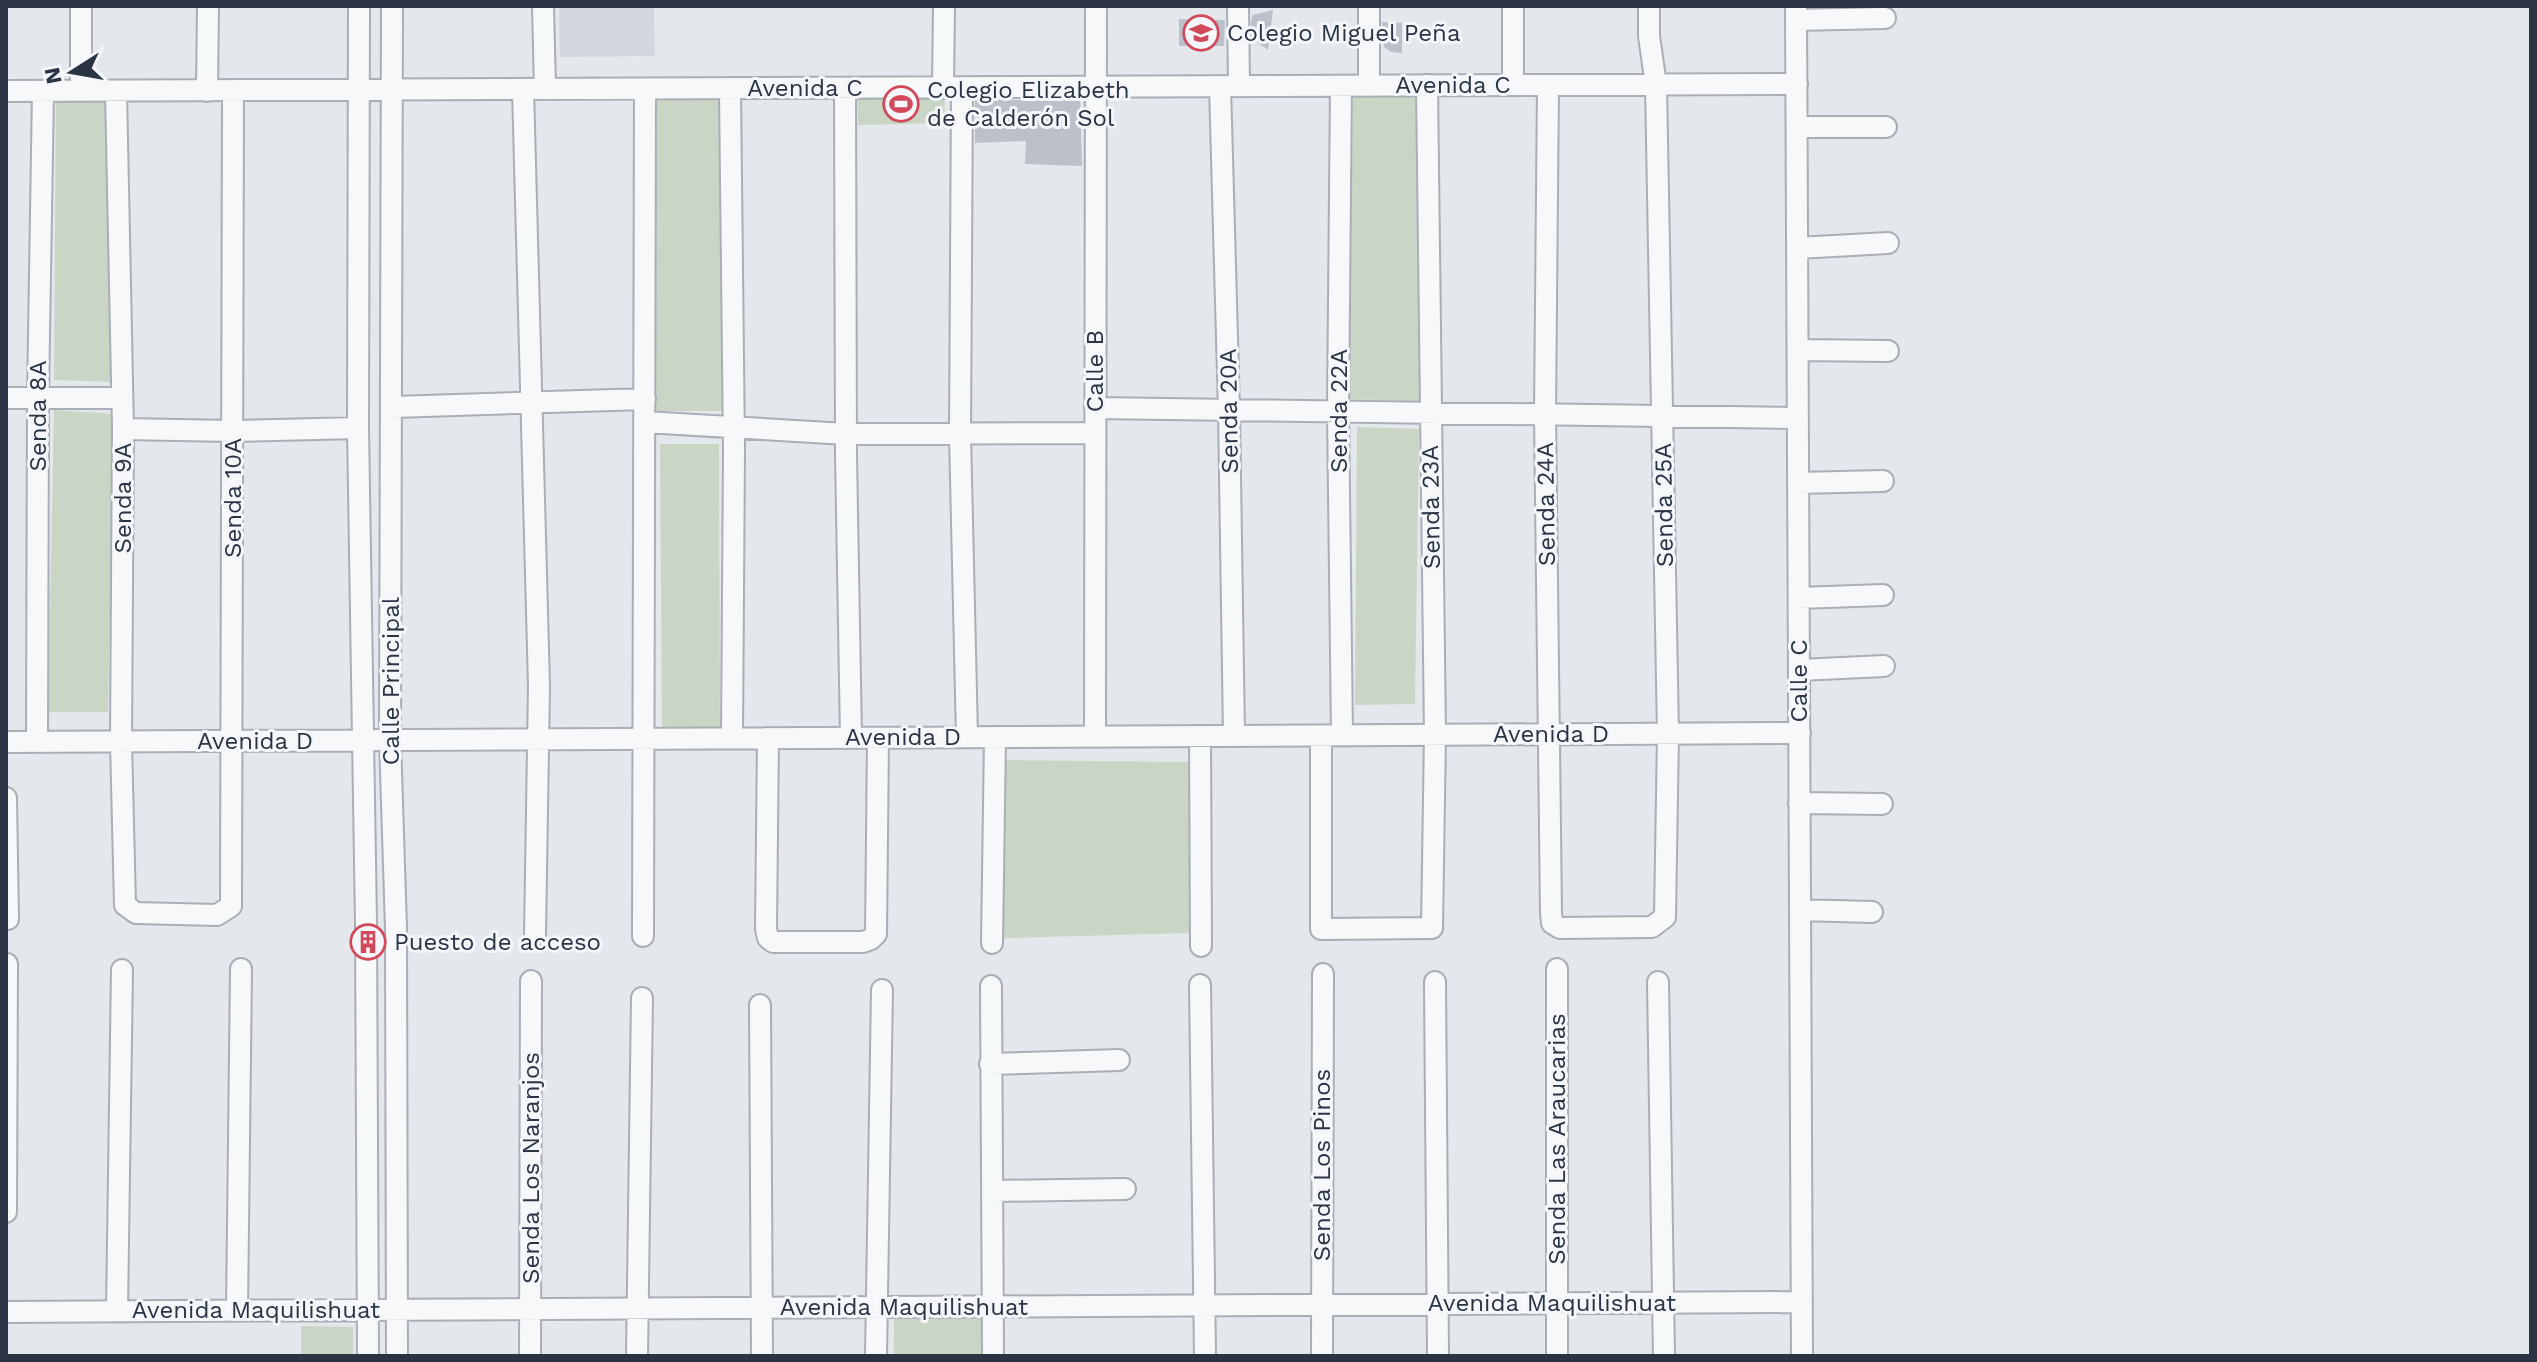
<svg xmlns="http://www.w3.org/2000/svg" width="2537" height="1362" viewBox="0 0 2537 1362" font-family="'Work Sans',sans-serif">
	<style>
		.built { fill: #d2d6de }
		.green { fill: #c9d6c5 }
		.building { fill: #bbc0ca }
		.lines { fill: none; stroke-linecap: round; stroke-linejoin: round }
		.street-casing { stroke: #a9aeb7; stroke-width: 24 }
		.street { stroke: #f7f8fa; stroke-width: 20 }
		.labels { text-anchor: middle; stroke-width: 6; stroke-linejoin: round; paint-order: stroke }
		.poi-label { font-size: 24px; fill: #2b3445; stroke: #f4f6f9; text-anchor: start }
		.street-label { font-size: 24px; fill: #2b3445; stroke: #f4f6f9 }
	</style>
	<rect width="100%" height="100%" fill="#e4e7ec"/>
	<path class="built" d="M559,6H654L655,56L560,57Z"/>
	<path class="green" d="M857,84L944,85L945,123L858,125Z
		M104,90L113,382L54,380L56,95Z
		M652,96H722L727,411H654Z
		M1353,97H1419V401L1349,399Z
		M54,410L114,414L108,712H48Z
		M1357,427L1419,429L1415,704L1355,705Z
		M660,444H719L720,731H662Z
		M1002,760L1193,762L1189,933L1004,938Z
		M985,1317V1356H894V1319Z
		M301,1326L353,1327V1356H301Z"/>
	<path class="building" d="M1273,10L1268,50L1251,38V20L1253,15Z
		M1179,19L1225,20L1224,46H1179Z
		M1382,22L1402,23V53L1391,52L1384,47Z
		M975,100H1080L1082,166L1025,164L1026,141L975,143Z"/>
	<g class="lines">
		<defs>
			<path id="street" d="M81,6V91
				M359,6L358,428L366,923L368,1356
				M392,6L390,740L396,928L397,1356
				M543,6L545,89
				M1238,6L1239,86
				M1513,6V85
				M1796,6L1802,1356
				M1796,20L1885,18
				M1548,85L1545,414L1551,913L1552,923L1560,928L1652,927L1665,917L1668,734L1656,85L1649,36V6
				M1220,86L1229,410L1234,736
				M1341,86L1338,411L1342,735
				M1369,86V6
				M730,88L734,449L732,738
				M845,88L846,455L851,738
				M943,88L944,6
				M962,88L960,435L967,737
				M523,89L539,686L535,935
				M6,91L1797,84
				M116,91L123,429L121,742L125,905L136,913L217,915L231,906L233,90
				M207,91L208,6
				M1797,127H1886
				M1797,248L1888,243
				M1799,350L1888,351
				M6,398H121
				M393,407L645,399
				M1095,408L1798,418
				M645,422L846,434L1095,433
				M123,429L233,431L358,428
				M1798,483L1883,481
				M1799,598L1883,595
				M1799,670L1884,666
				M1200,736L1201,946
				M1321,736V929L1432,928L1435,735L1427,85
				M1095,737L1096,6
				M768,738L766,929L768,938L773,942H863L871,939L876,934L878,739
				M6,742L1800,733
				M37,742L38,397L43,91
				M6,798L8,919
				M1799,803L1882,804
				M1800,910L1872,912
				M643,936L645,89
				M992,943L995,737
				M1557,969V1356
				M1435,982L1438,1356
				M1658,982L1664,1356
				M1200,985L1205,1356
				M991,986L993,1356
				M760,1005L762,1356
				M990,1064L1119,1060
				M993,1191L1125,1189
				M6,1212L7,964
				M117,1311L122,970
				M237,1311L241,969
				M6,1312L1802,1302
				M530,1356L531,981
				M637,1356L642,998
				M876,1356L882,990
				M1322,1356L1323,974"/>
		</defs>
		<use href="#street" class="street-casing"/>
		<use href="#street" class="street"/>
	</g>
	<defs>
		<symbol id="school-ring" viewBox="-11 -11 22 22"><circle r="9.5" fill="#f4f6f9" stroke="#d1495b" stroke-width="1.5"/><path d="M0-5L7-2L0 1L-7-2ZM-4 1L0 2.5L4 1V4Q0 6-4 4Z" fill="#d1495b"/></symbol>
		<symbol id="stadium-ring" viewBox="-11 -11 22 22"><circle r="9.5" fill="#f4f6f9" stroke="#d1495b" stroke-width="1.5"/><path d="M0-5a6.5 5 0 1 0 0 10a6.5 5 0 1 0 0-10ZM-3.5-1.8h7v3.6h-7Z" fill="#d1495b"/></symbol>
		<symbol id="building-ring" viewBox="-11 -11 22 22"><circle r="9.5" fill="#f4f6f9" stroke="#d1495b" stroke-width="1.5"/><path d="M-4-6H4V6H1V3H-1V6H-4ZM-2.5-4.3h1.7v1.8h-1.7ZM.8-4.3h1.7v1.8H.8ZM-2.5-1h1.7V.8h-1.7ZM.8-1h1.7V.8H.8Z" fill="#d1495b"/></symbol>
	</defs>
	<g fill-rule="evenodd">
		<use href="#school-ring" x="1181" y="13" width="40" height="40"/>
		<use href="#stadium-ring" x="881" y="84" width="40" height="40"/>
		<use href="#building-ring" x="348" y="922" width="40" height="40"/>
	</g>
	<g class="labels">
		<g class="poi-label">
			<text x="1227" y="41">Colegio Miguel Peña</text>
			<text x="927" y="98">Colegio Elizabeth<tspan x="927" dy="28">de Calderón Sol</tspan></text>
			<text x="394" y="950">Puesto de acceso</text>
		</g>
		<g class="street-label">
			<text x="1453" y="93">Avenida C</text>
			<text x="805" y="96">Avenida C</text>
			<text transform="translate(1095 371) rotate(-90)" y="8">Calle B</text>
			<text transform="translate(1229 411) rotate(-91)" y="8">Senda 20A</text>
			<text transform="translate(1339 411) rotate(-90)" y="8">Senda 22A</text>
			<text transform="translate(38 416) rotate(-90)" y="8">Senda 8A</text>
			<text transform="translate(123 498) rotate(-90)" y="8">Senda 9A</text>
			<text transform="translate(233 498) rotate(-90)" y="8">Senda 10A</text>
			<text transform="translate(1546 504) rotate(-91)" y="8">Senda 24A</text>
			<text transform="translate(1664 505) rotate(-91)" y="8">Senda 25A</text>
			<text transform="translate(1431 507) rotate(-91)" y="8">Senda 23A</text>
			<text transform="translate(391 681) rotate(-90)" y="8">Calle Principal</text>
			<text transform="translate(1799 681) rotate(-90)" y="8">Calle C</text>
			<text x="1551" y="742">Avenida D</text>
			<text x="903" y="745">Avenida D</text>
			<text x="255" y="749">Avenida D</text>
			<text transform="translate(1557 1139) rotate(-90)" y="8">Senda Las Araucarias</text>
			<text transform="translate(1322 1165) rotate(-90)" y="8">Senda Los Pinos</text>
			<text transform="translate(531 1168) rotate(-90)" y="8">Senda Los Naranjos</text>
			<text x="1552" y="1311">Avenida Maquilishuat</text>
			<text x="904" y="1315">Avenida Maquilishuat</text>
			<text x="256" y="1318">Avenida Maquilishuat</text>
		</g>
	</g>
	<rect width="2537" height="1362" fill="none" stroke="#2b3445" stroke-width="16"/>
	<g transform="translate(72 72) rotate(259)" stroke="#f4f6f9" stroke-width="6" paint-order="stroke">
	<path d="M0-6L14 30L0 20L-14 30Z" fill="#2b3445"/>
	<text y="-12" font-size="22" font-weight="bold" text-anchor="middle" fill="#2b3445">N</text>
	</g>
</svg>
